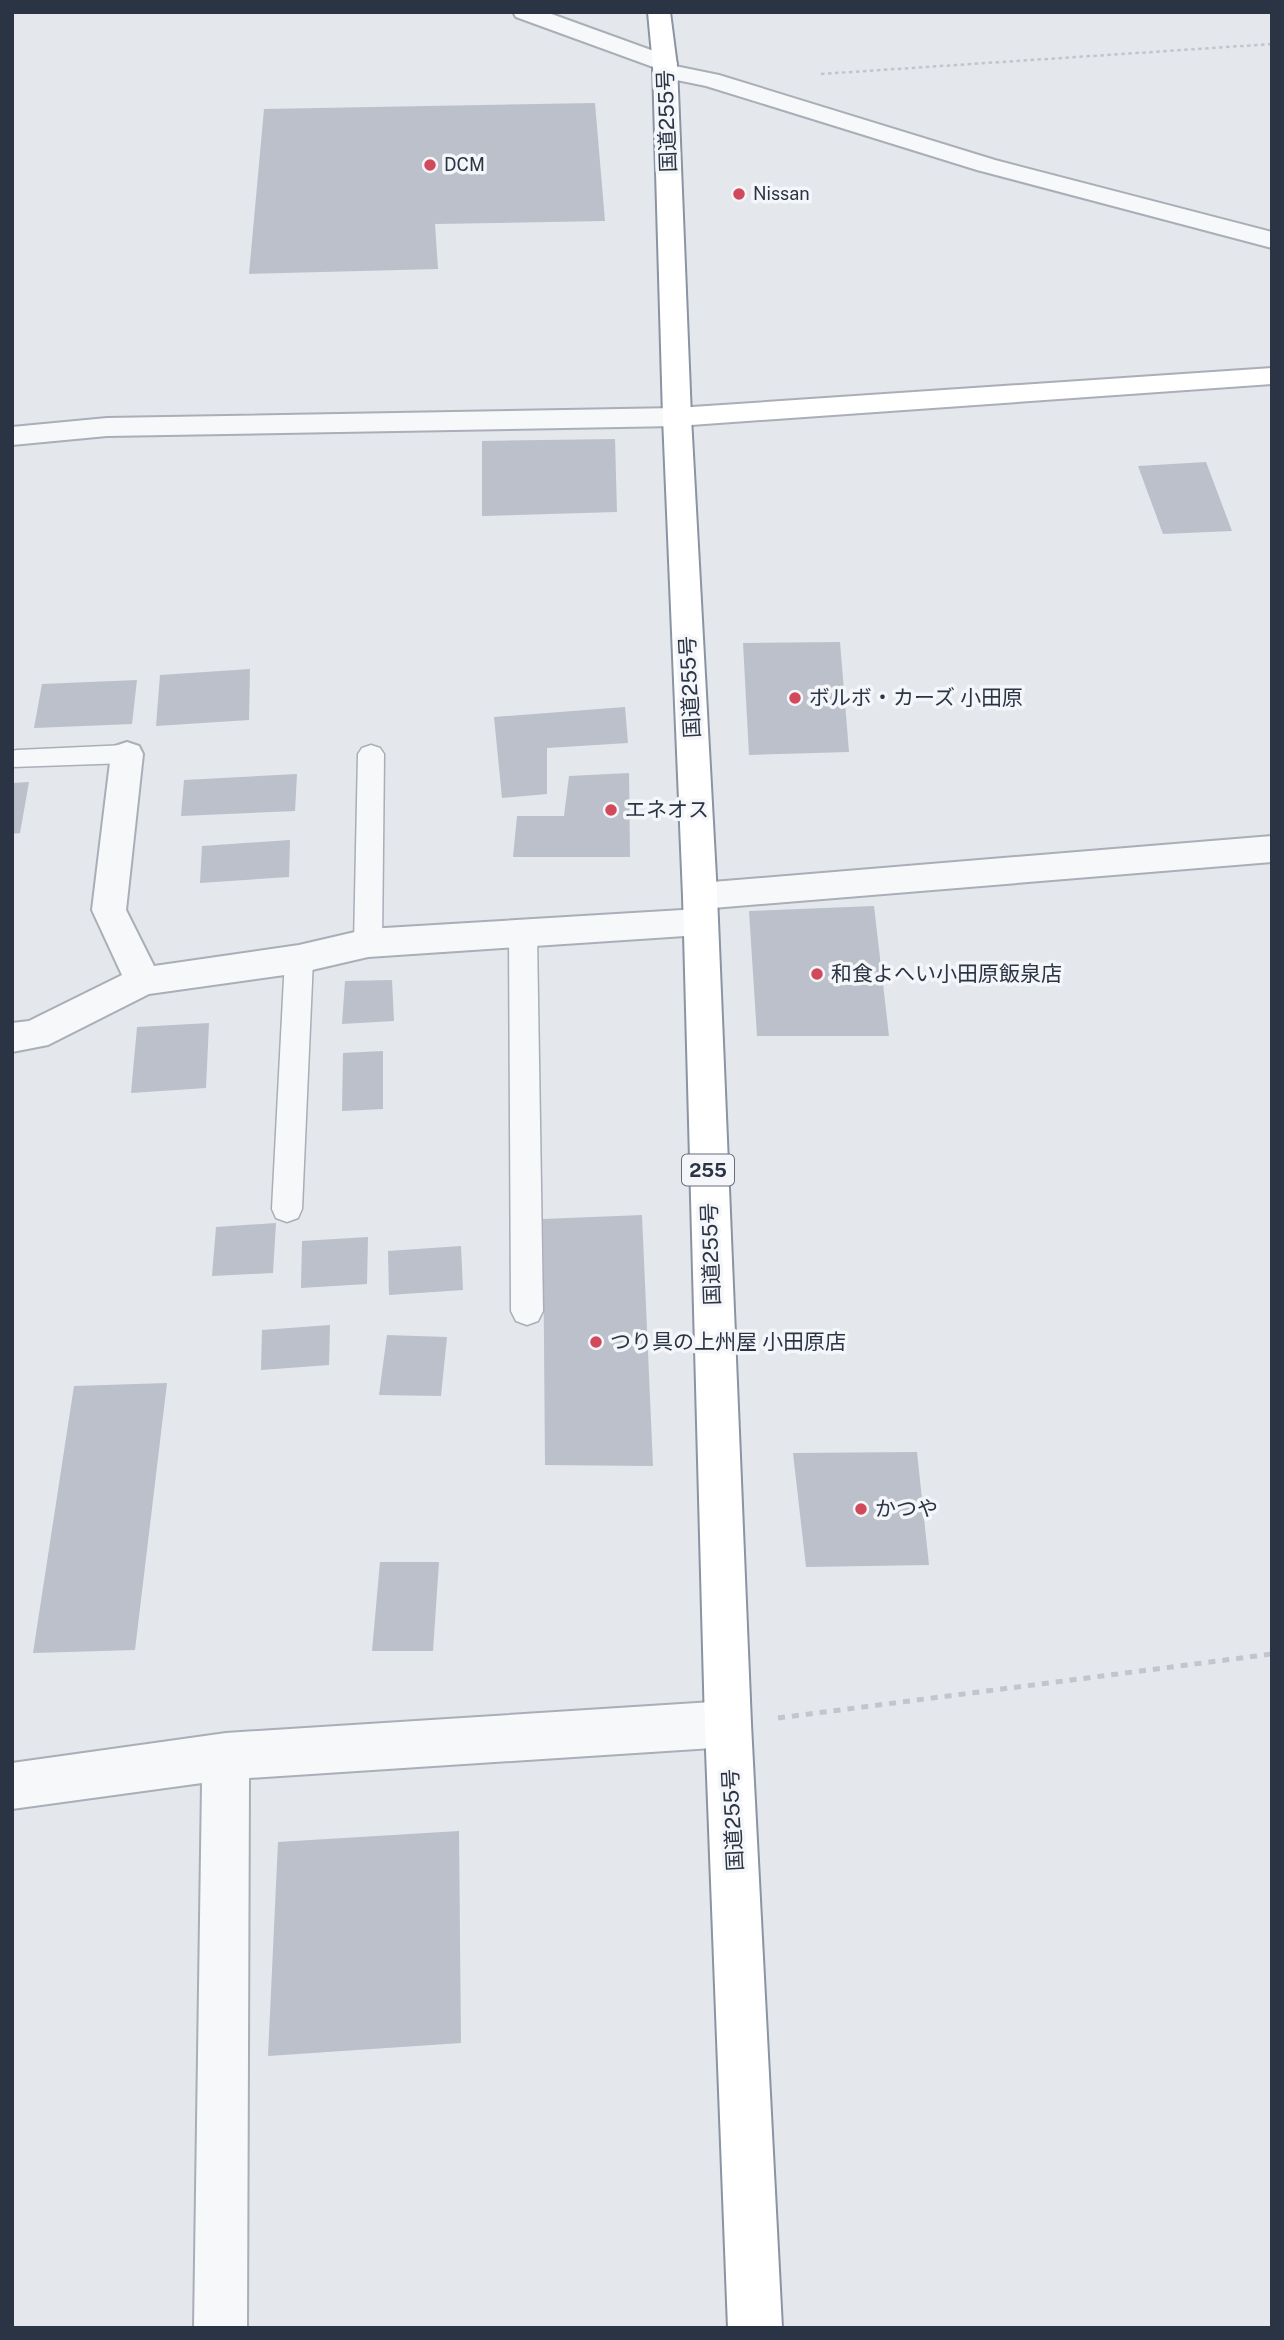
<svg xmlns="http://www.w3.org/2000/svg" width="1284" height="2340" viewBox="0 0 1284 2340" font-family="'Public Sans','Noto Sans JP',sans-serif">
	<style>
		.building { fill: #bbc0ca }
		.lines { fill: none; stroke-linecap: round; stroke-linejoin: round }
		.lane-casing { stroke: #a9aeb7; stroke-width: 3 }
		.street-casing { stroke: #a9aeb7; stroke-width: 4 }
		.secondary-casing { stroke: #a9aeb7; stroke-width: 4 }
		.highway-casing { stroke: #8b94a3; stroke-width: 4 }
		.path-far1 { stroke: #c2c5cb; stroke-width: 2.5; stroke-dasharray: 3.5 3.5; stroke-linecap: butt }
		.path { stroke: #c2c5cb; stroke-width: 5; stroke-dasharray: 7 7; stroke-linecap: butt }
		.lane { fill: #f7f8fa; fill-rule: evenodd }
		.street { fill: #f7f8fa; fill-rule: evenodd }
		.secondary { fill: #fff; fill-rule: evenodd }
		.highway { fill: #fff; fill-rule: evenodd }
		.poi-dot { fill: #d1495b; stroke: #f4f6f9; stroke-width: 2.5 }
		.labels { text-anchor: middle; stroke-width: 7; stroke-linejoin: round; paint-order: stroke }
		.far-poi-label { font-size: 18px; fill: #2b3445; stroke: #f4f6f9; text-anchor: start }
		.shield { fill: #f4f6f9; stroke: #676e7b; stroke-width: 2 }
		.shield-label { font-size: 19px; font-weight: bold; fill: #2b3445 }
		.street-label { font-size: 21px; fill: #2b3445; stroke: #f4f6f9 }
		.poi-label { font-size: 21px; fill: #2b3445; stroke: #f4f6f9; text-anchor: start }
	</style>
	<rect width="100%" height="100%" fill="#e4e7ec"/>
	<path class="building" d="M595,103L605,221L435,224L438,269L249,274L264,109Z
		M615,439L617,512L482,516V441Z
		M1206,462L1232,531L1163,534L1138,466Z
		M840,642L849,752L749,755L743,643Z
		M250,669L249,720L156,726L160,675Z
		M137,680L132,724L34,728L42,684Z
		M625,707L628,743L547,748V794L502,798L494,717Z
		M629,773L630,857H513L517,816H564L569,776Z
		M297,774L295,811L181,816L184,780Z
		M29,782L20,833L12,834V783Z
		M290,840L289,877L200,883L202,846Z
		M874,906L889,1036H757L749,911Z
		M392,980L394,1021L342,1024L345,981Z
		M209,1023L206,1088L131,1093L137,1027Z
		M383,1051V1109L342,1111L343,1053Z
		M642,1215L653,1466L545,1465L543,1219Z
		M276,1223L273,1273L212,1276L216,1227Z
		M368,1237L367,1284L301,1288L302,1241Z
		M461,1246L463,1290L389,1295L388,1251Z
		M330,1325L329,1365L261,1370L262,1330Z
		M387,1335L447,1337L441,1396L379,1395Z
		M167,1383L135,1650L33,1653L74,1386Z
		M917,1452L929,1565L806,1567L793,1453Z
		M380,1562H439L433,1651H372Z
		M459,1831L461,2043L268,2056L278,1842Z"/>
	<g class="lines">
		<defs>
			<path id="lane" d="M127,745L136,748L140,754L136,760L127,763L12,767V751L17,750Z
				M371,745L380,748L384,754L382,943L378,950L368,953L358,950L354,943L358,754L362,748Z
				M523,925L533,928L537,935L543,1311L538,1321L527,1325L516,1321L511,1311L509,935L513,928Z
				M299,948L309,952L313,959L302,1209L298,1218L287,1222L276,1218L272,1209L285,959L289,952Z"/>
			<path id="street" d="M513,12H546L673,58L677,63L675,66L719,75L995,160L1272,232V248L977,170L706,86L657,76L653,71L656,68L516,17Z
				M677,408L687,411L691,417L687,423L677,426L107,436L12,445V427L107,418Z
				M127,742L139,746L143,754L126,910L154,966L299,945L368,929L699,909L688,905L683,896L688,887L700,883L1272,836V862L701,909L712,913L718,922L712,931L700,935L368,957L299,973L149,994L48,1045L12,1052V1023L29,1021L122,975L92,910L111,754L115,746Z
				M728,1701L744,1708L751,1724L744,1740L728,1747L249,1778L247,2326L194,2328L202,1783L12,1809V1763L226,1733Z"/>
			<path id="secondary" d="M1272,368V384L677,426L667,423L663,417L667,411L677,408Z"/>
			<path id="highway" d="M648,12H670L677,66L691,417L717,896L751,1724L782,2328H728L705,1724L683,896L663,417L653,66Z"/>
		</defs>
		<use href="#lane" class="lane-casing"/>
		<use href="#street" class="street-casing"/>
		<use href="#secondary" class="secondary-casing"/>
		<use href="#highway" class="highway-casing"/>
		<path class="path-far1" d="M821,74L1272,44"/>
		<path class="path" d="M778,1718L1272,1654"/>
		<use href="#lane" class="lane"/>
		<use href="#street" class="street"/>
		<use href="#secondary" class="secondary"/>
		<use href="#highway" class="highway"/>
	</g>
	<g class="poi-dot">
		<circle cx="430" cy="165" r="7"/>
		<circle cx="739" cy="194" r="7"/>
		<circle cx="795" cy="698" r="7"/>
		<circle cx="611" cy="810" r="7"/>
		<circle cx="817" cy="974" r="7"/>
		<circle cx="596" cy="1342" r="7"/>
		<circle cx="861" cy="1509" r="7"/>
	</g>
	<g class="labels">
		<g class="far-poi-label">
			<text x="444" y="171">DCM</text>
			<text x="753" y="200">Nissan</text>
		</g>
		<rect class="shield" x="682" y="1154.5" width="52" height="31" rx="5"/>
		<g class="shield-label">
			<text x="708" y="1177">255</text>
		</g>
		<g class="street-label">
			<text transform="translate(667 121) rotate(-92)" y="7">国道255号</text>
			<text transform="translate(690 687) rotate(-93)" y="7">国道255号</text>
			<text transform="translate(711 1254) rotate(-92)" y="7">国道255号</text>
			<text transform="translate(733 1820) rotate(-93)" y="7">国道255号</text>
		</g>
		<g class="poi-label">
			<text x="809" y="705">ボルボ・カーズ 小田原</text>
			<text x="625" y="817">エネオス</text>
			<text x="831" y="981">和食よへい小田原飯泉店</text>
			<text x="610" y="1349">つり具の上州屋 小田原店</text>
			<text x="875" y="1516">かつや</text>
		</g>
	</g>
	<rect width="1284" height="2340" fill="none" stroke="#2b3445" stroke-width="28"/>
</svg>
